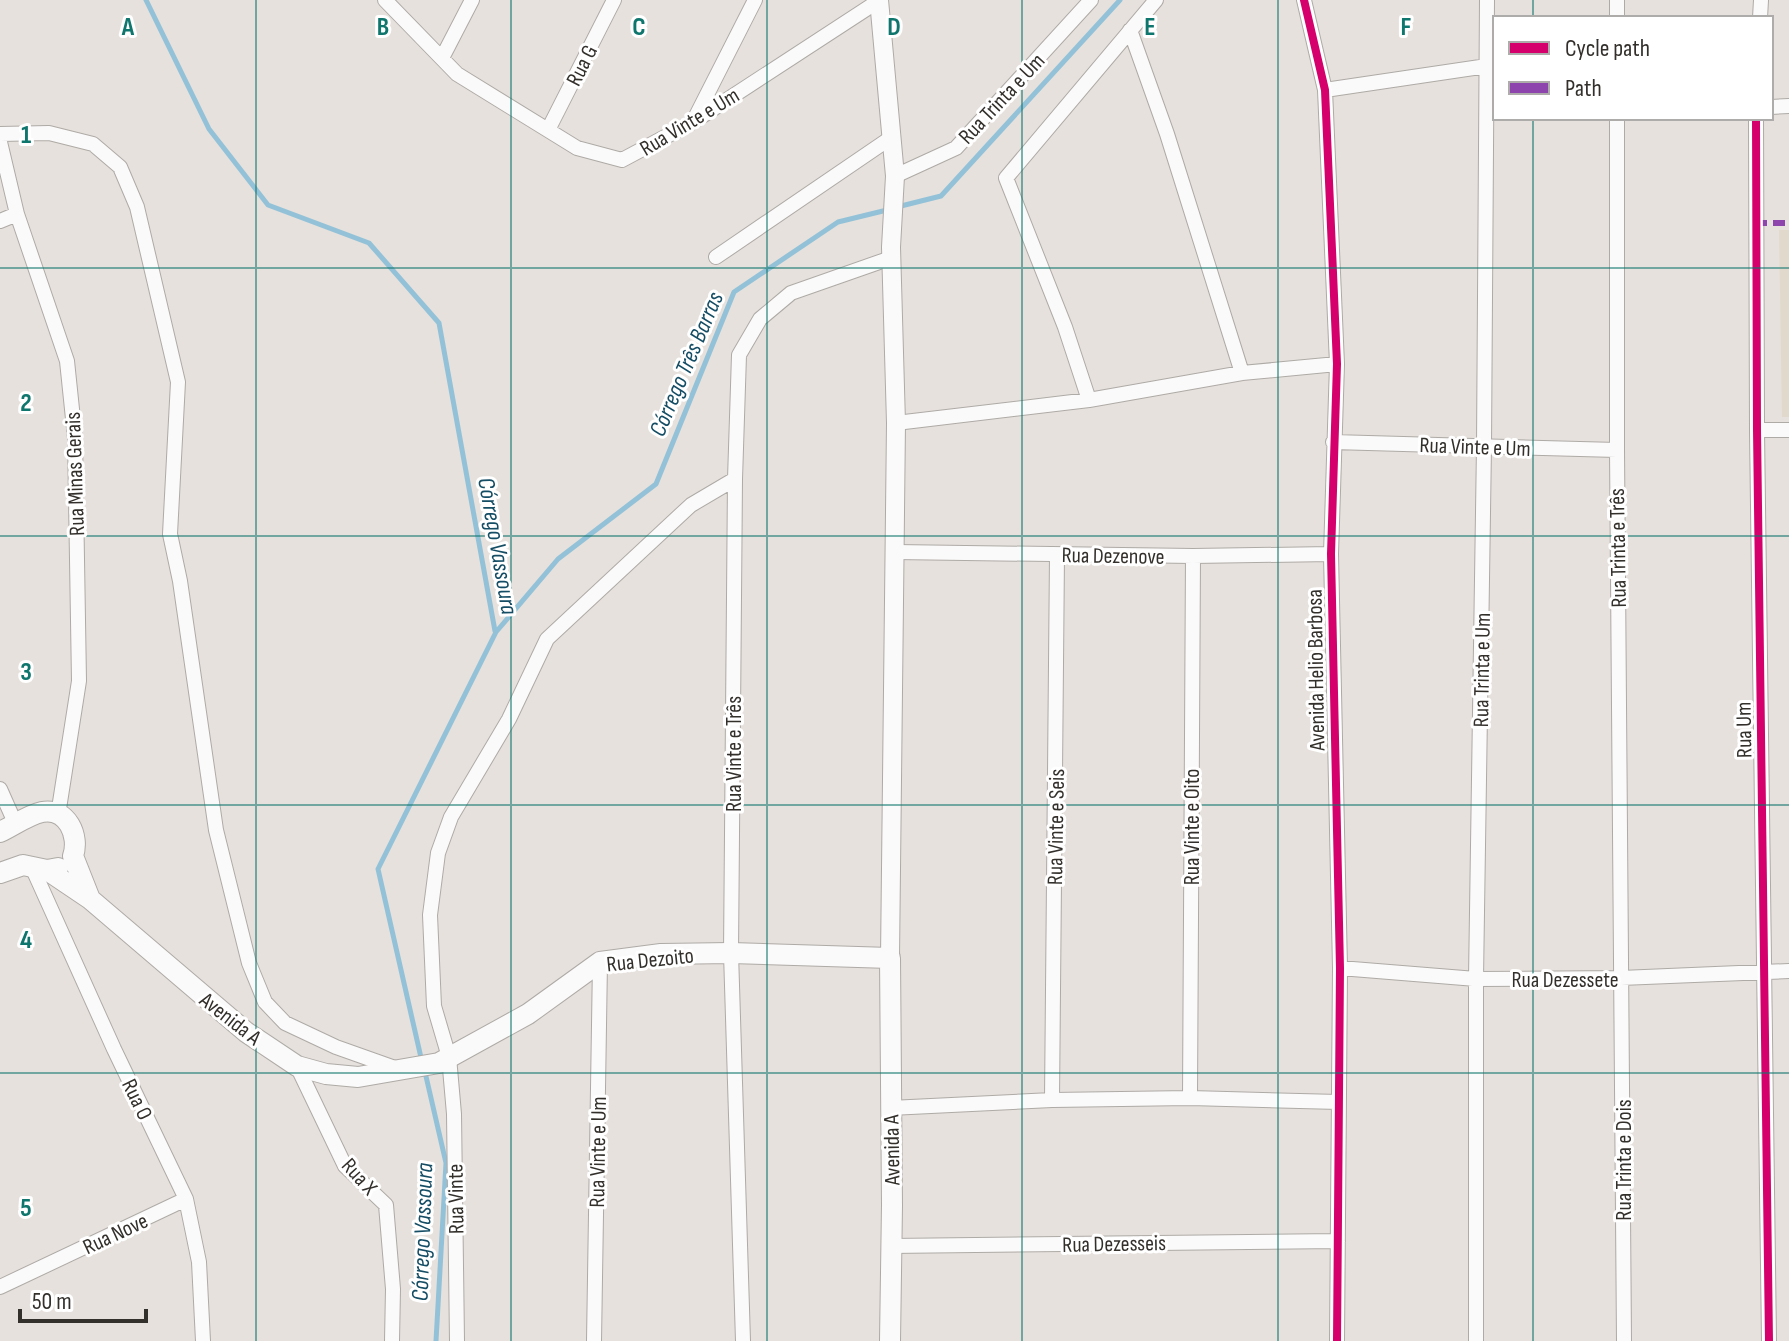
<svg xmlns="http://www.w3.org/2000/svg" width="1789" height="1341" viewBox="0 0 1789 1341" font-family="'Sofia Sans Condensed',sans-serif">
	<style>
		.education { fill: #e1d9cc }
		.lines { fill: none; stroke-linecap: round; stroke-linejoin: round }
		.stream { stroke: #93c2d8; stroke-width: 5 }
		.minor-casing { stroke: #aeaaa6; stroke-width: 16 }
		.tertiary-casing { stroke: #aeaaa6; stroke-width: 20 }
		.secondary-casing { stroke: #aeaaa6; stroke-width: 22 }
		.minor { stroke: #fbfafa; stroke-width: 14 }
		.tertiary { stroke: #fbfafa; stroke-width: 18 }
		.secondary { stroke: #fbfafa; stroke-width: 20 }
		.quiet { stroke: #8e44ad; stroke-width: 6; stroke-dasharray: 12 6; stroke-linecap: butt }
		.cycleway-casing { stroke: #fff; stroke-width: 13 }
		.cycleway { stroke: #d6006c; stroke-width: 8 }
		.grid { fill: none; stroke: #0f766e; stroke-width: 2; stroke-opacity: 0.55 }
		.labels { text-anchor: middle; stroke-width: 6; stroke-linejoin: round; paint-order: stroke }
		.street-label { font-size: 22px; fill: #33302c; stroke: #fff }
		.water-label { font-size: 24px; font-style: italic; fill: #154d65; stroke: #fff }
		.grid-label { font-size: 26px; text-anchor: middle; font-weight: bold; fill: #0f766e; stroke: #fff; stroke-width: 6; stroke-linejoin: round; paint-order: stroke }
	</style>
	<rect width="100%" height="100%" fill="#e6e1dc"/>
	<path class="education" d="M1779,230H1789V417H1782Z"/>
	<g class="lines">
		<path class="stream" d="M146,0L209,129L268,205L369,243L439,323L495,631
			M897,207L941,196L1120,0
			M422,1062L378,869L496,632L558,559L656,484L734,292L838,222L887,210
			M425,1072L446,1163L436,1341"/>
		<defs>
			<path id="minor" d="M385,0L457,74L577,148L622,160L693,122L877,2
				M1304,0L1325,90L1337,364L1331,554L1340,968L1337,1341
				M1617,18V0
				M1760,18L1761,0
				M1130,30L1167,134L1242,373
				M442,58L472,0
				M1325,90L1487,66
				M1771,107L1789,106
				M1617,118V450L1624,1341
				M1756,118L1757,430L1769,1341
				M693,122L755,0
				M548,130L614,0
				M0,134L49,133L93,144L120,167L137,207L178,382L170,534L180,581L216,830L249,963L265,1002L285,1023L336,1047L398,1069
				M0,142L17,214L67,361L75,438L79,681L58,815
				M895,176L956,148L1091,0
				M0,221L17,214
				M716,257L892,137
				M1089,400L1065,327L1006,178L1156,0
				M896,423L1089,400L1242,373L1337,364
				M1757,430H1789
				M1333,442L1617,450
				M895,552L1193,556L1331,554
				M0,789L16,825
				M32,867L114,1049L186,1199L199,1262L203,1341
				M1340,968L1476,979L1621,978L1789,971
				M297,1066L345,1166L386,1205L393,1289L392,1341
				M1190,1098L1193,556
				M1052,1100L1057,555
				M890,1108L1052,1100L1190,1098L1339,1102
				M890,1246L1338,1241
				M0,1287L186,1199
				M457,1341L454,1114L449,1057L434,1006L430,915L438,853L451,817L509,719L547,639L691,505L735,479
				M594,1341L600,962
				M743,1341L731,953L735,479L739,355L760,319L791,293L891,258
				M1476,1341V979L1484,446L1487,0"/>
			<path id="tertiary" d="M879,0L895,176L891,247L896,423L890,958"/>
			<path id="secondary" d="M0,832C13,826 28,815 42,812C67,807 80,836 73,856L90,899
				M47,870L90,899L246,1032L297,1066L326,1074L358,1077L439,1063L528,1014L600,962L661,954L731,953L890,958L892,1205L890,1341
				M0,873L23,865L47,870L58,868"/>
		</defs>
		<use href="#minor" class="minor-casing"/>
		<use href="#tertiary" class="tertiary-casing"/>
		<use href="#secondary" class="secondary-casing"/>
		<use href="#minor" class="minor"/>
		<use href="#tertiary" class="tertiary"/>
		<use href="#secondary" class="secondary"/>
		<path class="quiet" d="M1755,223H1789"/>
		<defs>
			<path id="cycleway" d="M1304,0L1325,90L1337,364L1331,554L1340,968L1337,1341
				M1756,118L1757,430L1769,1341"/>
		</defs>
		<use href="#cycleway" class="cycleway-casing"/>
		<use href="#cycleway" class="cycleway"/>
	</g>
	<path class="grid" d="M256,0V1341M511,0V1341M767,0V1341M1022,0V1341M1278,0V1341M1533,0V18M1533,118V1341M0,268H1789M0,536H1789M0,805H1789M0,1073H1789"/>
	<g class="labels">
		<g class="street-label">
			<text transform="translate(581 65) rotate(-63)" y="8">Rua G</text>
			<text transform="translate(1001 98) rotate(-47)" y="8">Rua Trinta e Um</text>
			<text transform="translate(689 121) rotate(-31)" y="8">Rua Vinte e Um</text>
			<text transform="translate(1475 446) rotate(2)" y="8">Rua Vinte e Um</text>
			<text transform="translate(74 474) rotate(-92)" y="8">Rua Minas Gerais</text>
			<text transform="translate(1617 548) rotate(-91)" y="8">Rua Trinta e Três</text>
			<text transform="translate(1113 555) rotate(1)" y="8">Rua Dezenove</text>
			<text transform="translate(1315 670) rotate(-91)" y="8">Avenida Helio Barbosa</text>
			<text transform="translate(1481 670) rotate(-89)" y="8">Rua Trinta e Um</text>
			<text transform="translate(1743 730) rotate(-91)" y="8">Rua Um</text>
			<text transform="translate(733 754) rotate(-90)" y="8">Rua Vinte e Três</text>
			<text transform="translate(1055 827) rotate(-89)" y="8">Rua Vinte e Seis</text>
			<text transform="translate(1191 827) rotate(-90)" y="8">Rua Vinte e Oito</text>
			<text transform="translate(650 959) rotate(-6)" y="8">Rua Dezoito</text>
			<text x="1565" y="987">Rua Dezessete</text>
			<text transform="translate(231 1018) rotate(38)" y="8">Avenida A</text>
			<text transform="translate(138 1099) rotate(64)" y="8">Rua O</text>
			<text transform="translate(891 1150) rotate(-91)" y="8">Avenida A</text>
			<text transform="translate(597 1152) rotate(-89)" y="8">Rua Vinte e Um</text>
			<text transform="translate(1623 1160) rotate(-90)" y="8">Rua Trinta e Dois</text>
			<text transform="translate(360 1176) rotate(48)" y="8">Rua X</text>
			<text transform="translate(455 1199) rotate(-91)" y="8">Rua Vinte</text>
			<text transform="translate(115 1233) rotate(-25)" y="8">Rua Nove</text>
			<text transform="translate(1114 1243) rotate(-1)" y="8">Rua Dezesseis</text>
		</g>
		<g class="water-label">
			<text transform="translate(686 364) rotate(-67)" y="8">Córrego Três Barras</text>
			<text transform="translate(498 546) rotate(80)" y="8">Córrego Vassoura</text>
			<text transform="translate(422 1232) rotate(-88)" y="8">Córrego Vassoura</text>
		</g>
	</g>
	<g class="grid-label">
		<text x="128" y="35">A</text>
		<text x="383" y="35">B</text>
		<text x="639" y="35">C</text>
		<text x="894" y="35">D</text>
		<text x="1150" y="35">E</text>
		<text x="1406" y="35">F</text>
		<text x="26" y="143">1</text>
		<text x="26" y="411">2</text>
		<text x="26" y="680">3</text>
		<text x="26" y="948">4</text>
		<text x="26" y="1216">5</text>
	</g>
	<rect x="1493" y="16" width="280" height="104" fill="#ffffff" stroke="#adacab" stroke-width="2"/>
	<rect x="1509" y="42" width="40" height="12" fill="#d6006c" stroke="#adacab" stroke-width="2"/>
	<text x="1565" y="56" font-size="24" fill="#33302c">Cycle path</text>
	<rect x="1509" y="82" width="40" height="12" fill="#8e44ad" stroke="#adacab" stroke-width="2"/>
	<text x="1565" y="96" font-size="24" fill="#33302c">Path</text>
	<path d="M20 1309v12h126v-12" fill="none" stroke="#33302c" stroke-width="4"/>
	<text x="32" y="1309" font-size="24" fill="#33302c" stroke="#ffffff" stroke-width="6" paint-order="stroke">50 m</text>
</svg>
